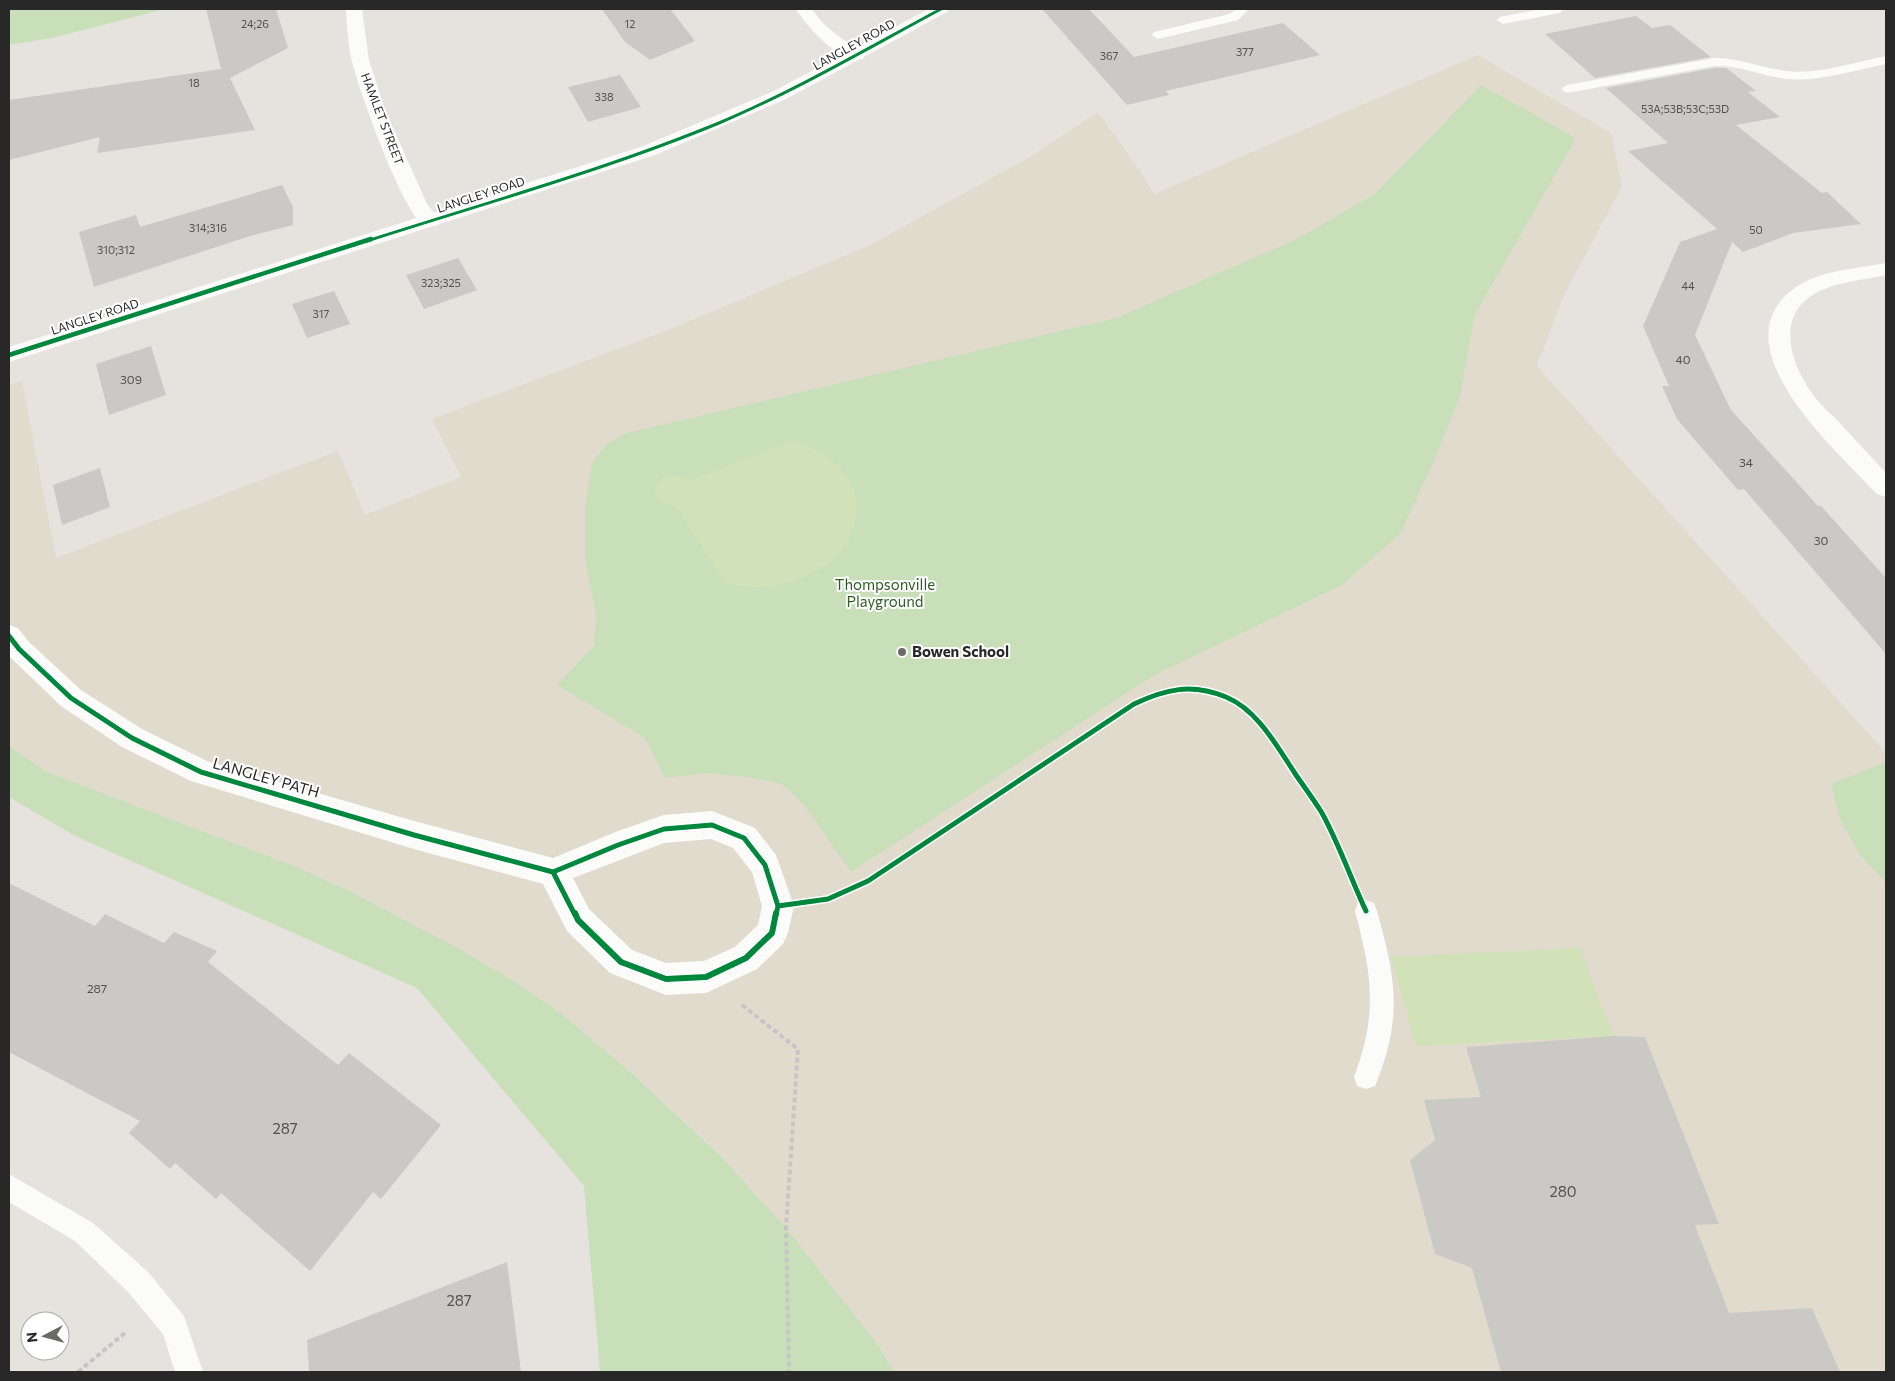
<svg xmlns="http://www.w3.org/2000/svg" width="1895" height="1381" viewBox="0 0 1895 1381" font-family="Commissioner,sans-serif">
	<style>
		.education { fill: #e0dbcd }
		.green { fill: #c9dfba }
		.pitch { fill: #d2e2b8 }
		.building { fill: #cbc9c5 }
		.lines { fill: none; stroke-linecap: round; stroke-linejoin: round }
		.path { stroke: #c6c5c5; stroke-width: 4; stroke-dasharray: 5 3; stroke-linecap: butt }
		.service { fill: #fbfbfa; fill-rule: evenodd }
		.minor { fill: #fbfbfa; fill-rule: evenodd }
		.tertiary { fill: #fbfbfa; fill-rule: evenodd }
		.cycleway-far3-casing { stroke: #fff; stroke-width: 5 }
		.cycleway-far2-casing { stroke: #fff; stroke-width: 7 }
		.cycleway-far1-casing { stroke: #fff; stroke-width: 8 }
		.cycleway-casing { stroke: #fff; stroke-width: 9 }
		.cycleway-far3 { stroke: #00873e; stroke-width: 3 }
		.cycleway-far2 { stroke: #00873e; stroke-width: 4.5 }
		.cycleway-far1 { stroke: #00873e; stroke-width: 5 }
		.cycleway { stroke: #00873e; stroke-width: 6 }
		.poi-dot { fill: #6a6968; stroke: #fff; stroke-width: 2 }
		.labels { text-anchor: middle; stroke-width: 4; stroke-linejoin: round; paint-order: stroke }
		.far-number-label { font-size: 11px; fill: #525251 }
		.far-street-label { font-size: 12px; fill: #282828; stroke: #fff }
		.number-label { font-size: 12px; fill: #525251 }
		.park-label { font-size: 15px; fill: #2c5d20; stroke: #fff }
		.poi-label { font-size: 15px; font-weight: bold; fill: #282828; stroke: #fff; text-anchor: start }
		.street-label { font-size: 15px; fill: #282828; stroke: #fff }
		.near-number-label { font-size: 15px; fill: #525251 }
	</style>
	<rect width="100%" height="100%" fill="#e6e3de"/>
	<path class="education" d="M1478,55L1611,133L1622,186L1562,299L1537,366L1886,753V1372H894L878,1345L720,1154L627,1069L562,1014L517,983L463,951L352,892L297,867L47,772L9,746V385L22,381L56,558L338,451L365,515L461,477L432,419L668,330L868,246L1025,160L1098,112L1140,171L1154,194Z"/>
	<path class="green" d="M9,9H165L52,38L9,45Z
		M1481,85L1576,138L1474,316L1460,396L1433,463L1400,534L1342,585L1156,674L851,872L805,806L782,784L748,777L706,773L665,778L645,738L557,685L594,646L596,613L585,560V509L592,464L605,445L627,433L1116,318L1295,240L1375,194Z
		M9,746L47,772L297,867L352,892L463,951L517,983L562,1014L627,1069L719,1154L786,1228L878,1345L894,1372H600L584,1186L417,988L75,836L9,797Z
		M1886,762V882L1860,855L1840,818L1831,784Z"/>
	<path class="pitch" d="M793,441C812,448 830,456 844,473C868,501 855,543 828,563C810,576 785,585 764,587C751,588 738,586 726,584L676,506C666,505 661,504 655,496V489L663,478L680,476L691,480Z
		M1580,948L1613,1036L1416,1046L1391,957Z"/>
	<path class="building" d="M206,9H276L288,48L230,78L255,130L97,153L100,137L9,160V100L221,69Z
		M602,9H670L695,41L650,60L625,42Z
		M1042,9H1089L1134,57L1283,23L1320,55L1166,91L1169,95L1127,105Z
		M1636,16L1652,28L1670,25L1711,57L1595,78L1545,34Z
		M1714,68H1726L1756,91L1748,92L1780,117L1736,125L1822,193L1827,192L1861,224L1793,233L1743,252L1732,242L1695,335L1731,410L1818,506H1821L1886,578V654L1744,489L1738,490L1677,419L1662,386H1669L1643,326L1680,242L1717,229L1628,151L1668,143L1606,88Z
		M620,75L641,107L588,122L568,87Z
		M282,185L293,207V225L250,236L94,287L79,232L136,215L140,227Z
		M458,258L477,290L424,309L406,275Z
		M334,291L350,324L307,338L292,304Z
		M151,346L166,395L109,415L96,364Z
		M100,468L110,507L62,525L53,485Z
		M9,883L95,926L105,914L164,943L174,932L217,951L208,962L338,1065L349,1053L441,1125L381,1199L373,1192L310,1271L221,1193L216,1199L175,1163L170,1169L129,1133L140,1121L9,1052Z
		M1613,1036L1645,1037L1719,1224L1695,1225L1729,1313L1812,1308L1840,1372H1501L1472,1268L1435,1254L1410,1160L1435,1140L1424,1100L1481,1097L1466,1047Z
		M507,1262L521,1372H309L307,1340Z"/>
	<g class="lines">
		<path class="path" d="M742,1005L798,1049L786,1228L789,1372
			M78,1372L126,1332"/>
		<path class="service" d="M1236,9H1249L1238,20L1158,39L1152,35L1154,32L1230,14Z
			M1542,9H1565L1559,13L1503,24L1497,20L1499,17Z
			M1886,56V64C1854,70 1820,82 1787,79C1762,76 1739,65 1714,66L1567,93L1561,89L1567,85L1714,58C1739,58 1762,68 1786,71C1819,75 1854,62 1886,56Z
			M1366,900L1374,903L1377,911C1396,979 1403,1018 1375,1086L1366,1089L1357,1086L1354,1077C1378,1013 1372,975 1355,911L1358,903Z
			M9,1174L93,1223L148,1272L184,1316L203,1372H175L163,1334L128,1292L75,1241L9,1202Z"/>
		<path class="minor" d="M346,9H362L369,60L385,110L427,204L441,221L438,225C433,226 428,228 423,225C401,208 360,93 352,62C348,44 347,27 346,9Z
			M796,9H812C824,28 843,40 863,51L865,55L863,59C840,64 807,27 796,9Z
			M1886,263V275C1860,281 1828,282 1807,299C1777,323 1793,366 1811,392C1818,403 1828,411 1837,420C1853,438 1870,455 1886,473V497L1877,494C1838,452 1718,348 1792,290C1817,270 1856,269 1886,263Z
			M9,625L18,628L28,641L81,690L142,729L207,761L414,821L553,858L618,831L664,815L712,811L755,828L776,855L794,906L788,933L783,944L757,969L706,993L666,995L610,973L567,931L543,884L414,849L191,781L122,747L61,706L10,657ZM711,839L733,848L752,872L762,906L758,925L735,947L704,961L666,963L632,950L589,909L573,878L664,843Z"/>
		<path class="tertiary" d="M929,9H949L947,12L786,99L655,155L9,362V347L641,147L774,91Z"/>
		<defs>
			<path id="cycleway-far3" d="M367,241C485,203 605,170 719,123C795,91 868,48 941,9"/>
			<path id="cycleway-far2" d="M9,355L371,239"/>
			<path id="cycleway-far1" d="M9,636L19,649L71,698L132,738L201,772L414,835L553,872
				M553,872L575,915
				M553,872L618,845L664,829L712,825L744,838L765,865L778,906L776,915
				M778,906L828,899L868,881L1134,704C1166,689 1191,683 1226,697C1258,710 1278,748 1296,775C1305,788 1314,800 1322,813C1339,844 1351,879 1366,911"/>
			<path id="cycleway" d="M575,913L578,920L621,962L666,979L706,977L746,958L772,933L776,913"/>
		</defs>
		<use href="#cycleway-far3" class="cycleway-far3-casing"/>
		<use href="#cycleway-far2" class="cycleway-far2-casing"/>
		<use href="#cycleway-far1" class="cycleway-far1-casing"/>
		<use href="#cycleway" class="cycleway-casing"/>
		<use href="#cycleway-far3" class="cycleway-far3"/>
		<use href="#cycleway-far2" class="cycleway-far2"/>
		<use href="#cycleway-far1" class="cycleway-far1"/>
		<use href="#cycleway" class="cycleway"/>
	</g>
	<circle class="poi-dot" cx="902" cy="652" r="5"/>
	<g class="labels">
		<g class="far-number-label">
			<text x="255" y="28">24;26</text>
			<text x="630" y="28">12</text>
			<text x="1245" y="56">377</text>
			<text x="1109" y="60">367</text>
			<text x="194" y="87">18</text>
			<text x="604" y="101">338</text>
			<text x="1685" y="113">53A;53B;53C;53D</text>
			<text x="208" y="232">314;316</text>
			<text x="1756" y="234">50</text>
			<text x="116" y="254">310;312</text>
			<text x="441" y="287">323;325</text>
			<text x="1688" y="290">44</text>
			<text x="321" y="318">317</text>
		</g>
		<g class="far-street-label">
			<text transform="translate(854 45) rotate(-29)" y="4">LANGLEY ROAD</text>
			<text transform="translate(382 119) rotate(69)" y="4">HAMLET STREET</text>
			<text transform="translate(481 195) rotate(-18)" y="4">LANGLEY ROAD</text>
			<text transform="translate(95 317) rotate(-18)" y="4">LANGLEY ROAD</text>
		</g>
		<g class="number-label">
			<text x="1683" y="364">40</text>
			<text x="131" y="384">309</text>
			<text x="1746" y="467">34</text>
			<text x="1821" y="545">30</text>
			<text x="97" y="993">287</text>
		</g>
		<g class="park-label">
			<text x="885" y="590">Thompsonville<tspan x="885" dy="17">Playground</tspan></text>
		</g>
		<g class="poi-label">
			<text x="912" y="657">Bowen School</text>
		</g>
		<g class="street-label">
			<text transform="translate(266 778) rotate(16)" y="5">LANGLEY PATH</text>
		</g>
		<g class="near-number-label">
			<text x="285" y="1134">287</text>
			<text x="1563" y="1197">280</text>
			<text x="459" y="1306">287</text>
		</g>
	</g>
	<rect width="1895" height="1381" fill="none" stroke="#282828" stroke-width="20"/>
	<g transform="translate(45 1336) rotate(264)"><circle r="24" fill="#ffffff" stroke="#a9a9a9"/>
	<path d="M0-4L9 19L0 12L-9 19Z" fill="#6a6968"/>
	<text y="-8" font-size="14" font-weight="bold" text-anchor="middle" fill="#282828">N</text>
	</g>
</svg>
